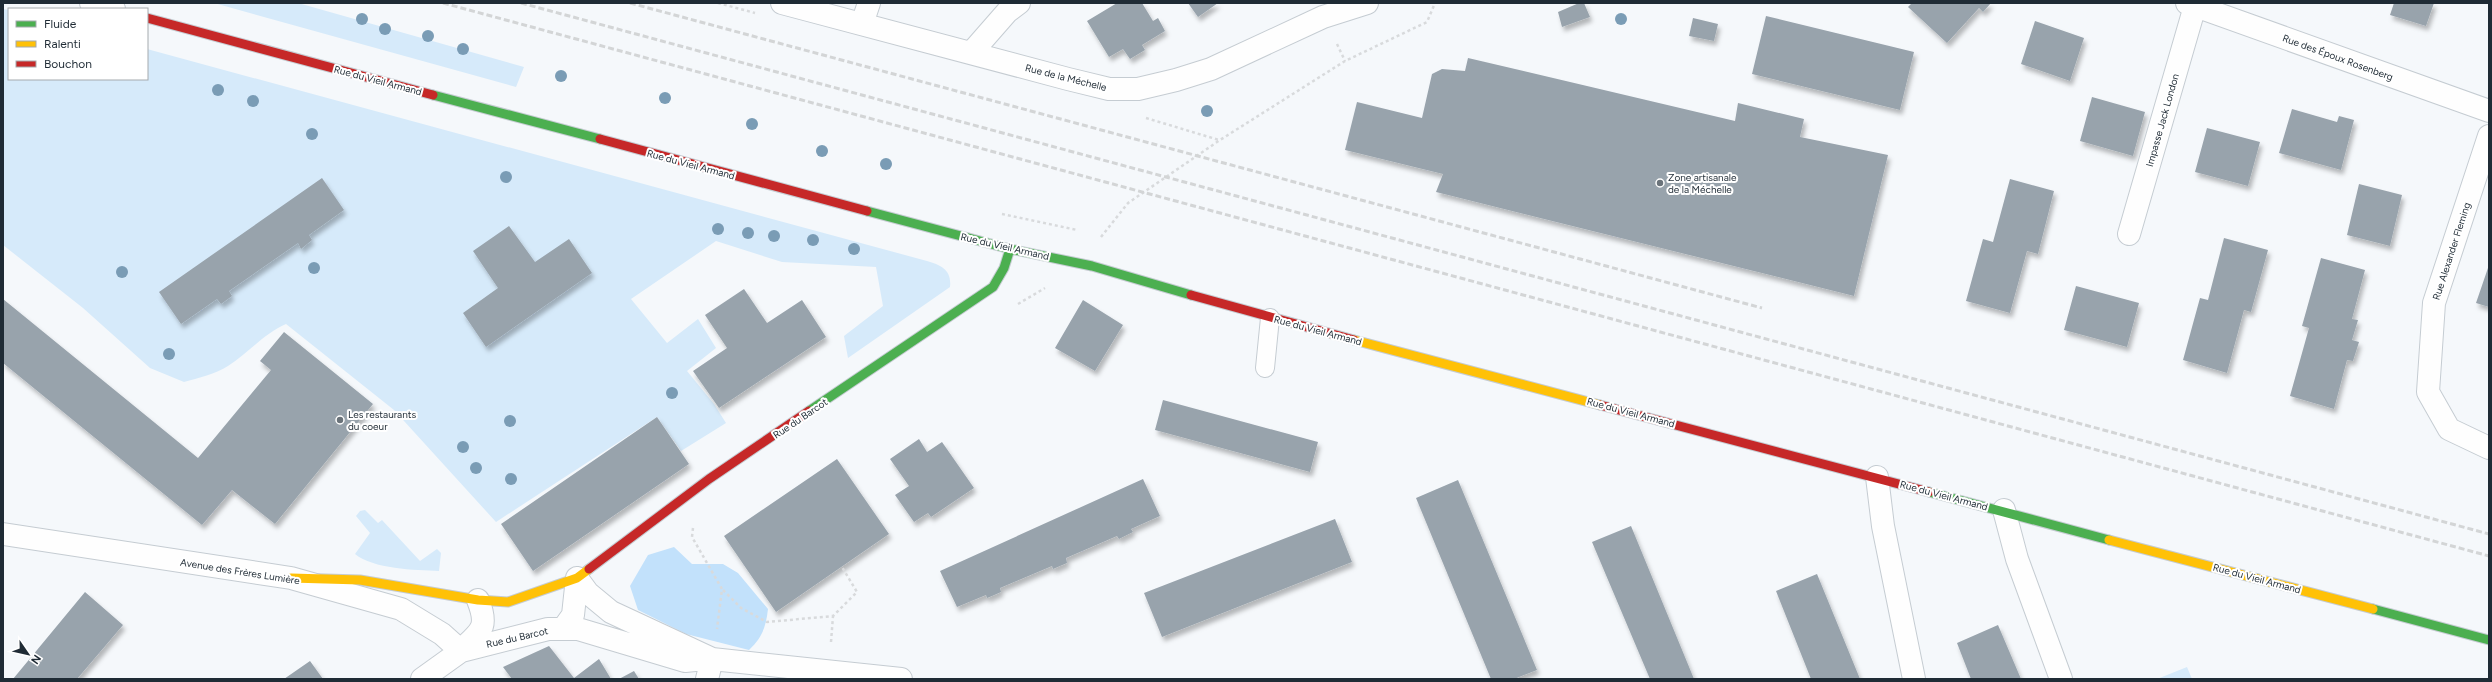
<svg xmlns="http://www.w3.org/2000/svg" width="2492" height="682" viewBox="0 0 2492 682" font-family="Figtree,sans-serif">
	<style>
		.green { fill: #d6eafa }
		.forest { fill: #c2e1fb }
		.building { fill: #98a3ac; filter: url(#shadow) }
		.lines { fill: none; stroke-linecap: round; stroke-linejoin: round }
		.lane-casing { stroke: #c5ccd2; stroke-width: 20 }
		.street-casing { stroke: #c5ccd2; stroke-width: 24 }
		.fast-casing { stroke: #c5ccd2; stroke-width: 11 }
		.slow-casing { stroke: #c5ccd2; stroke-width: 11 }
		.jam-casing { stroke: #c5ccd2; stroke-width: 11 }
		.path { stroke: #d8dadc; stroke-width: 2.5; stroke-dasharray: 3 3; stroke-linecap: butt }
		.lane { stroke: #fefefe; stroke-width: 18 }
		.street { stroke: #fefefe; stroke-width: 22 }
		.fast { stroke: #4caf50; stroke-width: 9 }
		.slow { stroke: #ffc107; stroke-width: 9 }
		.jam { stroke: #c62828; stroke-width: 9 }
		.rail { stroke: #d3d5d6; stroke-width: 3; stroke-dasharray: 6 3; stroke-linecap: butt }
		.tree { fill: #7a9cb5 }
		.poi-dot { fill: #6a737a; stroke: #fff; stroke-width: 1.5 }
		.labels { text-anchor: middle; stroke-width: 4; stroke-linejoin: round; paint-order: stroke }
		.street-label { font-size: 10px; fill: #1f2b35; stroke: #fff }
		.poi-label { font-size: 10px; fill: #1f2b35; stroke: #fff; text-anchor: start }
	</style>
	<defs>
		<filter id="shadow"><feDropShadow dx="2.5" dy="4.5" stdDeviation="2" flood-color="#0004"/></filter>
	</defs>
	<rect width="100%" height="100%" fill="#f5f8fb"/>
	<path class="green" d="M214,3H298L524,67L516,87Z
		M3,9L9,10V79H147V49L927,261C941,265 952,270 950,287L848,358L844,336L883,306L876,267L782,262L716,241L631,299L667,343L698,319L716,348L687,371L714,404L726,423L681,451L657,417L496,522L394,410L286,324C265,333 248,353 228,366C216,374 198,378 184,382L150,368L83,308L3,245Z
		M365,510L378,523L382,520L420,561L437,549L441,553L439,571C415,570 373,569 355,554L370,533L356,516L360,511Z
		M2187,667L2192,679H2157Z"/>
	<path class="forest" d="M674,547L692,564H723L738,573L768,609C766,627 762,638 749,650L686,634L638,610L630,586L648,555Z"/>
	<path class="building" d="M1117,3H1142L1153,21L1158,18L1165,31L1142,45L1145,50L1130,59L1123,49L1109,57L1087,21Z
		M1188,3H1218L1198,17Z
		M1579,3H1584L1590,17L1562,27L1558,12Z
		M1912,3H1991L1983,12L1979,8L1947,43L1908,7Z
		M2394,3H2434L2426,26L2390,15Z
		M1766,16L1914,52L1900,110L1752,74Z
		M1693,18L1718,24L1714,41L1689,36Z
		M2035,21L2084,38L2070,81L2021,64Z
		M1468,58L1735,121L1738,103L1804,119L1800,137L1888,155L1854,296L1436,192L1443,174L1345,150L1357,102L1422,118L1432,74L1442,69L1465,71Z
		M2092,97L2145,112L2133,156L2080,141Z
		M2292,109L2337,122L2339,116L2354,120L2341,170L2279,153Z
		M2207,128L2260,142L2248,186L2195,172Z
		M322,178L344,210L309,235L312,240L301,249L298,243L229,291L232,296L221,304L217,299L181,324L159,292Z
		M2010,179L2054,191L2038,254L2027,251L2010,313L1966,301L1983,239L1993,242Z
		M2359,184L2402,195L2390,246L2347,235Z
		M509,226L535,262L569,239L592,273L486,347L463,313L498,288L473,251Z
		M2224,238L2268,250L2251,312L2244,310L2227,373L2183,360L2200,298L2208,300Z
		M2321,258L2365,270L2352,319L2358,320L2352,340L2359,342L2353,361L2347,360L2334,409L2290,396L2309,328L2302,326Z
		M2489,265V307L2476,303Z
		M2076,286L2139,303L2127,347L2064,330Z
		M744,289L767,323L802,300L826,337L719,408L693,371L727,348L705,315Z
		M3,299L198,458L271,370L260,361L284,332L373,404L275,524L232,490L202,525L3,363Z
		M1083,300L1123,325L1095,371L1055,348Z
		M1163,400L1318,442L1310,472L1155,430Z
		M657,417L689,464L533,571L501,524Z
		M919,439L927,452L942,442L974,488L931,517L928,513L914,522L895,495L909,486L890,459Z
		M837,459L889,534L776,612L724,536Z
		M1143,479L1160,516L1131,529L1133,532L1119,539L1117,536L1066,558L1067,563L1053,569L1052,566L1000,588L1001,592L992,596L987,598L986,595L957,607L940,571Z
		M1458,480L1537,670L1514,679H1491L1416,498Z
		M1335,519L1352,562L1162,637L1144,593Z
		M1631,526L1694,679H1650L1592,542Z
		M1817,574L1860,679H1811L1776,591Z
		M85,592L123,625L77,679H13Z
		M1998,625L2021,679H1971L1957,643Z
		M549,646L574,678L599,659L611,679H512L503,667Z
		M310,661L323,679H284Z
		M634,671L639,679H619Z"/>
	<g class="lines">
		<defs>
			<path id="lane" d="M1265,368L1270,318"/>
			<path id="street" d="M91,3L114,9
				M782,3L1068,79L1109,89H1138L1176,80L1211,69L1323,17L1367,3
				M2187,3L2489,111
				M862,24L869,3
				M972,52L1007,12L1019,3
				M2489,136L2434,303L2428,392L2449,429L2489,448
				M2129,234L2195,6
				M1877,477L1883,526L1914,679
				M2004,510L2017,559L2061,679
				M3,534L291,578L401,609L442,634L461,651
				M577,578L588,593L611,612L712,659L901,679
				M563,629L573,615L577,578
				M461,650C481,631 489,628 478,600
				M422,679L461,651L548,629H578L685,661L705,659
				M707,679L712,659"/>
			<path id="fast" d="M433,95L600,139
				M867,211L1010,249L1092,266L1191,295
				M809,411L993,287L1004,268L1010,249
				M1929,492L2109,540
				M2373,609L2489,640"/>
			<path id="slow" d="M1354,340L1600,405
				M2109,540L2373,609
				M291,578L360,580L478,600L508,602L577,578L589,569"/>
			<path id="jam" d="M147,18L433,95
				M600,139L867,211
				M1191,295L1354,340
				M1600,405L1929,492
				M589,569L709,479L809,411"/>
		</defs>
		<use href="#lane" class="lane-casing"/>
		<use href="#street" class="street-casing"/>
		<use href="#fast" class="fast-casing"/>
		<use href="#slow" class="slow-casing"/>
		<use href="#jam" class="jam-casing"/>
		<path class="path" d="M718,3L755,13
			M1337,44L1345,61
			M1146,118L1219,140
			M1002,214L1077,230
			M1101,237L1128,203L1220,140L1345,61L1427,22L1435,3
			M1018,304L1045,288
			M693,528L692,537L722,589L717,629
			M723,590L741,608L767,622L833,616L857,592L842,567
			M831,642L833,616"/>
		<use href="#lane" class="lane"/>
		<use href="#street" class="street"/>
		<use href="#fast" class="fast"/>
		<use href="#slow" class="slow"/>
		<use href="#jam" class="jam"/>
		<path class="rail" d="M443,3L2489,556
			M521,3L2489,534
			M630,3L1762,308"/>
	</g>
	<g class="tree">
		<circle cx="362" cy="19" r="6"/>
		<circle cx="1621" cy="19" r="6"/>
		<circle cx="385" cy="29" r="6"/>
		<circle cx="428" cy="36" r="6"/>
		<circle cx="463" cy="49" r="6"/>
		<circle cx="561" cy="76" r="6"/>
		<circle cx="218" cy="90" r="6"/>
		<circle cx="665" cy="98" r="6"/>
		<circle cx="253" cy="101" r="6"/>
		<circle cx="1207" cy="111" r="6"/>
		<circle cx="752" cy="124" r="6"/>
		<circle cx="312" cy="134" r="6"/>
		<circle cx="822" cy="151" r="6"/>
		<circle cx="886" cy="164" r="6"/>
		<circle cx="506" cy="177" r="6"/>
		<circle cx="718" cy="229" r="6"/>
		<circle cx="748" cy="233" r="6"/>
		<circle cx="774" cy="236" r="6"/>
		<circle cx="813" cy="240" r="6"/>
		<circle cx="854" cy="249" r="6"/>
		<circle cx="314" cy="268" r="6"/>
		<circle cx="122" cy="272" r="6"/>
		<circle cx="169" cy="354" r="6"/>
		<circle cx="672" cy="393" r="6"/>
		<circle cx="510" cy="421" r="6"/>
		<circle cx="463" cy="447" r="6"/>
		<circle cx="476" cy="468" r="6"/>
		<circle cx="511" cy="479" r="6"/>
	</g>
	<g class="poi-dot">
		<circle cx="1660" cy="183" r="4"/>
		<circle cx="340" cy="420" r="4"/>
	</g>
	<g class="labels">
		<g class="street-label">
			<text transform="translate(2338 57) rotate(20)" y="4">Rue des Époux Rosenberg</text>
			<text transform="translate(1066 77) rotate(14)" y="4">Rue de la Méchelle</text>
			<text transform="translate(378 80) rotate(15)" y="4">Rue du Vieil Armand</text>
			<text transform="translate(2162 120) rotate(-74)" y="4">Impasse Jack London</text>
			<text transform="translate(691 164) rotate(15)" y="4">Rue du Vieil Armand</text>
			<text transform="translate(1005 246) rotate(13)" y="4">Rue du Vieil Armand</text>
			<text transform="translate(2451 251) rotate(-72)" y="4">Rue Alexander Fleming</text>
			<text transform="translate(1318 330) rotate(15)" y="4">Rue du Vieil Armand</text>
			<text transform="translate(1631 412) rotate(15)" y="4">Rue du Vieil Armand</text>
			<text transform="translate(800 418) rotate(-34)" y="4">Rue du Barcot</text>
			<text transform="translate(1944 495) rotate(15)" y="4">Rue du Vieil Armand</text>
			<text transform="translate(240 571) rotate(9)" y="4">Avenue des Frères Lumière</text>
			<text transform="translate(2257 578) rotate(15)" y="4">Rue du Vieil Armand</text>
			<text transform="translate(517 637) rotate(-13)" y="4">Rue du Barcot</text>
		</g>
		<g class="poi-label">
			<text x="1668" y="181">Zone artisanale<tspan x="1668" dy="12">de la Méchelle</tspan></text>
			<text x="348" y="418">Les restaurants<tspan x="348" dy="12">du coeur</tspan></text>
		</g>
	</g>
	<rect width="2492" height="682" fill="none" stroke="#1f2b35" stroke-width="8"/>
	<rect x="8" y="8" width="140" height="72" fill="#ffffff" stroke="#a5aaae"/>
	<rect x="16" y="21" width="20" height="6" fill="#4caf50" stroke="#a5aaae"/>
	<text x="44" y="28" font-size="12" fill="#1f2b35">Fluide</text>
	<rect x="16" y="41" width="20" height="6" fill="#ffc107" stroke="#a5aaae"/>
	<text x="44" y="48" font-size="12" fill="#1f2b35">Ralenti</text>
	<rect x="16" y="61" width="20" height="6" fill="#c62828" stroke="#a5aaae"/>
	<text x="44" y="68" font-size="12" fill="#1f2b35">Bouchon</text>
	<g transform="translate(28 654) rotate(124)" stroke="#ffffff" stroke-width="3" paint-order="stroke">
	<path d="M0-3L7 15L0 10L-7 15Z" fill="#1f2b35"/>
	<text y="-6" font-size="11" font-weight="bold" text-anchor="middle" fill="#1f2b35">N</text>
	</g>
</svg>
